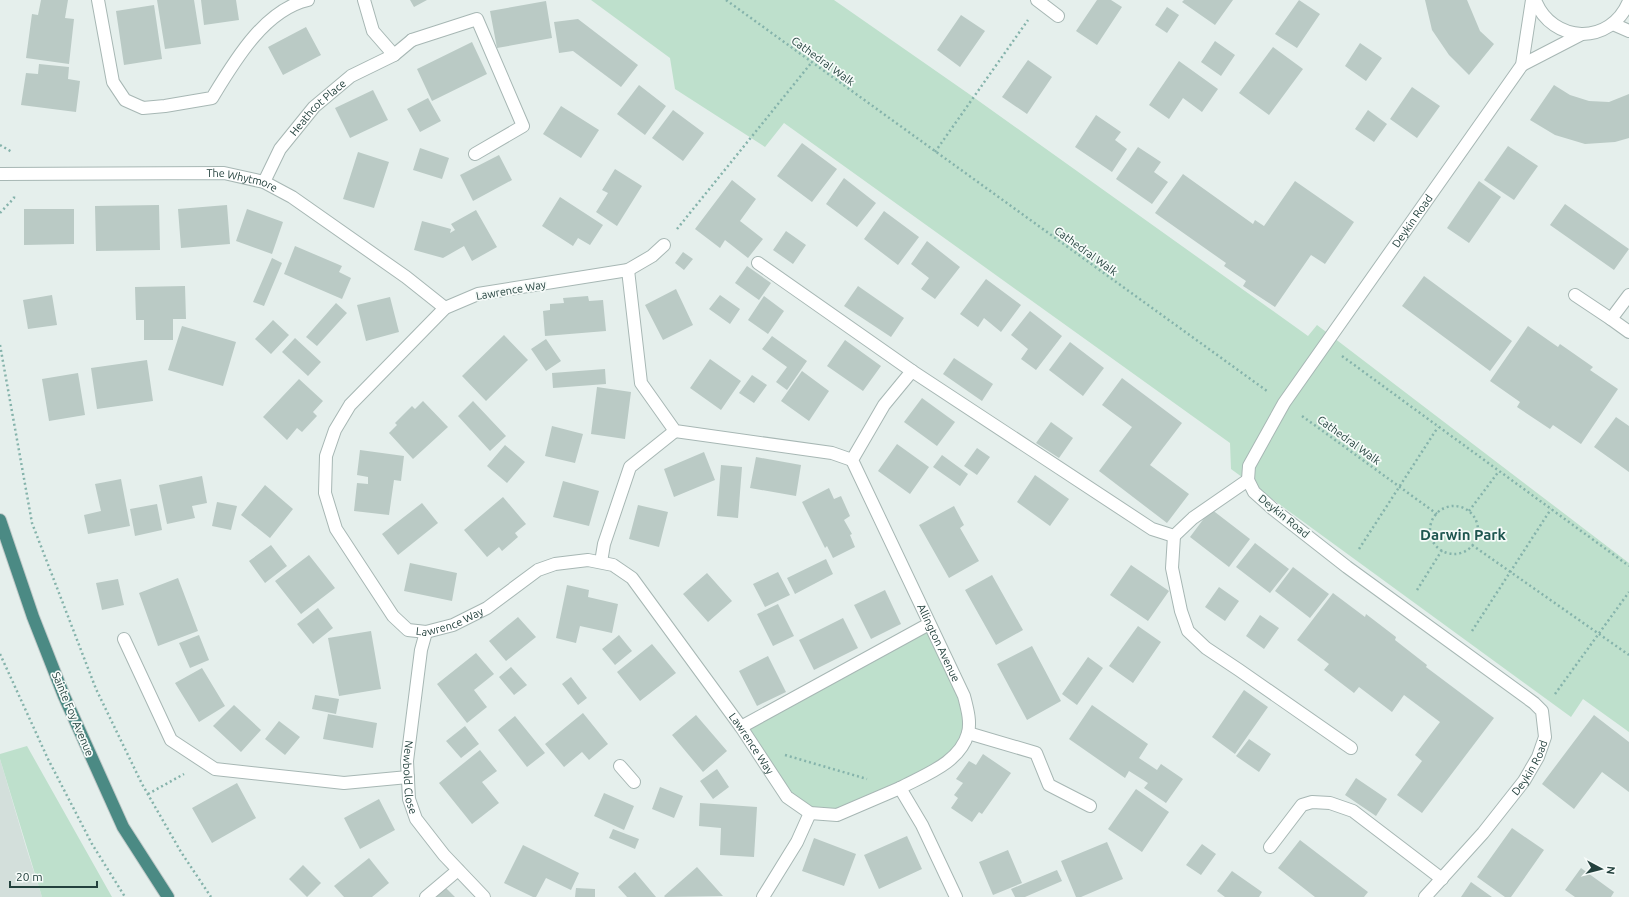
<svg xmlns="http://www.w3.org/2000/svg" width="1629" height="897" viewBox="0 0 1629 897" font-family="Ubuntu,sans-serif">
	<style>
		.built { fill: #d3dfdb }
		.green { fill: #bee0cc }
		.building { fill: #bacac5 }
		.lines { fill: none; stroke-linecap: round; stroke-linejoin: round }
		.service-casing { stroke: #a7b7b4; stroke-width: 14 }
		.minor-casing { stroke: #a7b7b4; stroke-width: 14 }
		.trunk-casing { stroke: #c1cac9; stroke-width: 14 }
		.path { stroke: #85b3ab; stroke-width: 2.5; stroke-dasharray: 2 3; stroke-linecap: butt }
		.service { stroke: #fff; stroke-width: 12 }
		.minor { stroke: #fff; stroke-width: 12 }
		.trunk { stroke: #4b8a84; stroke-width: 12 }
		.labels { text-anchor: middle; stroke-width: 3.5; stroke-linejoin: round; paint-order: stroke }
		.street-label { font-size: 11px; fill: #23413d; stroke: #f6fbf9 }
		.district-label { font-size: 15px; font-weight: bold; fill: #1e554f; stroke: #f6fbf9 }
	</style>
	<rect width="100%" height="100%" fill="#e5efec"/>
	<path class="built" d="M0,759L26,847L42,897H0Z"/>
	<path class="green" d="M591,0H834L969,94L1308,336L1317,325L1629,563V732L1583,699L1571,717L1231,469L1230,443L784,123L765,147L675,89L670,58Z
		M929,624L964,696L968,733L947,763L837,815L810,813L787,797L741,727Z
		M27,746L112,897H42L0,759V754Z"/>
	<path class="building" d="M41,0H68L65,18L74,19L69,64L26,58L32,14L38,15Z
		M157,0H194L201,44L165,49Z
		M201,0H236L239,20L204,25Z
		M410,0H427L414,7Z
		M1097,0H1111L1122,7L1097,45L1076,31Z
		M1184,0H1233L1215,25L1182,2Z
		M1299,0L1320,14L1297,48L1275,34Z
		M1425,0H1467L1480,31L1494,44L1469,75L1449,55L1432,30Z
		M546,1L552,38L497,48L490,11Z
		M154,5L162,59L124,65L116,11Z
		M1167,7L1179,15L1167,33L1155,25Z
		M961,15L985,31L960,67L937,50Z
		M578,19L638,65L621,87L573,51L559,53L554,22Z
		M306,27L321,55L283,75L268,47Z
		M1215,41L1235,55L1221,76L1201,62Z
		M472,42L487,74L432,101L417,69Z
		M1360,43L1382,58L1366,81L1345,66Z
		M1273,47L1303,69L1269,115L1239,93Z
		M1028,60L1052,77L1027,114L1002,97Z
		M1179,61L1218,89L1202,112L1183,98L1169,119L1149,105Z
		M39,64L69,67L68,79L80,81L76,112L21,105L26,73L38,74Z
		M639,85L666,106L645,135L617,114Z
		M1554,85L1570,95L1589,101L1609,102L1629,94V138L1615,142L1585,144L1555,135L1530,120Z
		M1412,87L1440,106L1417,138L1390,119Z
		M373,90L388,120L350,138L335,108Z
		M428,98L441,121L420,132L407,109Z
		M561,106L599,130L581,158L543,134Z
		M673,110L704,133L683,161L652,138Z
		M1368,110L1387,124L1374,142L1355,129Z
		M1096,115L1121,132L1115,140L1127,149L1112,172L1075,147Z
		M802,143L837,169L812,202L777,176Z
		M1508,146L1538,166L1514,200L1484,180Z
		M1138,147L1161,162L1154,172L1168,182L1152,204L1116,179Z
		M420,148L449,158L442,179L413,170Z
		M358,152L389,162L374,208L343,199Z
		M499,155L512,180L473,201L460,175Z
		M615,169L642,186L617,226L596,212L608,193L602,190Z
		M1183,174L1253,224L1255,220L1264,226L1295,181L1354,222L1325,264L1311,255L1275,307L1243,286L1246,281L1224,266L1226,263L1155,213Z
		M844,178L876,203L857,227L826,204Z
		M732,180L756,199L740,221L763,239L748,258L725,240L720,248L695,229Z
		M1479,181L1501,197L1469,243L1447,228Z
		M560,197L603,225L590,245L578,238L573,246L542,226Z
		M1565,204L1629,249L1614,270L1550,225Z
		M159,205L160,250L96,251L95,206Z
		M227,205L230,244L181,248L178,209Z
		M24,209H74V244L24,245Z
		M247,209L283,222L272,254L236,241Z
		M476,210L497,247L472,261L464,246L443,258L414,250L422,221L451,229L450,233L455,230L451,224Z
		M884,211L919,237L898,265L864,239Z
		M786,231L806,245L793,264L773,250Z
		M927,241L960,267L935,299L921,289L929,278L911,264Z
		M295,246L342,266L339,272L351,278L342,299L284,274Z
		M683,252L693,259L684,270L675,263Z
		M272,258L282,263L264,306L253,302Z
		M747,266L771,283L759,300L735,283Z
		M1424,276L1512,341L1490,371L1402,306Z
		M986,279L1021,305L1001,332L984,318L978,327L960,314Z
		M185,286L186,319H173V340H144V320H136L135,287Z
		M858,286L904,318L891,337L844,306Z
		M676,289L693,325L663,340L645,305Z
		M52,295L57,325L28,329L23,300Z
		M720,295L740,309L730,324L709,309Z
		M588,296L589,301L603,300L606,331L545,336L543,311L550,310V304L564,303L563,298Z
		M764,296L784,311L768,334L748,320Z
		M390,297L399,332L366,341L357,305Z
		M336,303L347,313L317,346L306,337Z
		M1030,311L1062,336L1036,370L1021,359L1028,349L1011,335Z
		M273,320L289,335L271,354L255,339Z
		M182,326L236,342L223,386L168,370Z
		M1528,326L1558,347L1560,344L1593,367L1590,370L1618,389L1581,444L1553,425L1550,429L1517,407L1520,402L1490,381Z
		M504,335L528,360L486,401L462,376Z
		M772,336L807,361L787,390L776,382L787,367L762,349Z
		M295,338L321,362L308,376L282,352Z
		M546,339L561,361L546,371L531,349Z
		M845,340L881,366L863,391L827,366Z
		M1070,342L1104,368L1083,396L1049,370Z
		M954,358L993,384L982,401L943,374Z
		M710,359L741,381L721,410L690,388Z
		M147,360L153,401L97,409L91,368Z
		M605,369L606,384L553,388L552,373Z
		M802,371L829,391L809,421L781,401Z
		M78,373L85,415L49,421L42,379Z
		M752,375L767,385L754,403L739,393Z
		M1122,378L1182,423L1150,465L1189,494L1167,523L1099,471L1132,427L1102,405Z
		M299,379L323,401L313,412L317,416L302,432L297,428L287,440L263,417Z
		M597,387L631,392L625,439L591,434Z
		M922,398L955,422L937,446L904,422Z
		M423,401L448,427L413,459L389,433L397,425L395,423L412,406L415,409Z
		M473,401L506,436L490,451L458,416Z
		M1616,417L1629,426V472L1594,447Z
		M1051,422L1073,438L1059,458L1036,443Z
		M552,426L583,434L575,463L545,456Z
		M897,444L929,467L910,494L878,471Z
		M505,445L525,462L507,483L487,466Z
		M977,448L990,457L977,475L964,466Z
		M360,450L404,456L401,481L394,480L389,515L354,511L357,483L368,484V477L357,475Z
		M704,452L715,480L674,497L664,469Z
		M942,455L968,474L960,486L933,467Z
		M756,457L801,465L796,496L750,488Z
		M721,465L742,467L738,518L717,516Z
		M1035,475L1069,499L1050,526L1017,502Z
		M202,476L207,503L192,506L195,518L167,524L159,485Z
		M121,479L130,526L88,534L84,515L101,511L95,484Z
		M563,481L599,491L589,526L553,517Z
		M265,485L293,509L270,538L241,515Z
		M829,488L834,499L841,496L850,516L844,520L852,534L850,535L855,547L833,558L827,546L825,548L802,502Z
		M503,497L526,524L515,533L518,537L502,551L499,547L487,557L464,530Z
		M217,502L237,506L231,530L212,526Z
		M422,503L438,523L398,555L382,534Z
		M157,504L162,530L135,536L130,509Z
		M638,505L668,512L659,547L629,539Z
		M954,506L964,525L960,528L979,561L949,578L919,525Z
		M1211,509L1250,539L1229,567L1190,537Z
		M1255,543L1289,569L1270,593L1236,567Z
		M271,545L287,566L265,583L249,561Z
		M309,555L335,588L301,614L275,581Z
		M826,559L833,574L795,594L787,578Z
		M410,563L457,573L452,601L404,591Z
		M1131,565L1169,591L1148,621L1110,595Z
		M1293,567L1329,594L1310,618L1275,591Z
		M778,572L790,595L765,607L753,584Z
		M707,573L732,601L708,622L683,594Z
		M992,575L1023,630L996,645L965,590Z
		M178,578L198,631L158,646L139,593Z
		M118,579L124,605L102,610L96,583Z
		M567,585L589,590L588,597L618,604L612,633L580,626L576,643L556,638Z
		M1219,587L1239,601L1225,621L1205,607Z
		M885,590L901,624L871,639L854,605Z
		M1333,593L1365,617L1366,614L1396,637L1395,640L1427,665L1426,667L1494,718L1422,813L1397,795L1422,761L1415,755L1440,722L1404,695L1392,712L1359,687L1354,693L1324,670L1329,664L1297,640Z
		M778,604L794,636L773,646L757,614Z
		M318,608L333,628L313,644L297,624Z
		M1260,615L1279,628L1264,649L1246,636Z
		M518,617L536,637L506,661L489,641Z
		M843,618L858,648L814,670L799,640Z
		M1138,626L1161,642L1133,683L1109,666Z
		M371,631L381,689L339,696L328,638Z
		M199,635L209,660L190,668L179,643Z
		M619,635L632,651L615,665L602,649Z
		M652,644L676,673L640,701L617,672Z
		M1032,646L1061,701L1027,720L997,664Z
		M476,653L494,674L474,690L487,707L467,723L437,684Z
		M768,656L786,692L757,706L739,671Z
		M1088,657L1103,668L1077,705L1062,694Z
		M511,667L527,685L514,695L499,677Z
		M202,668L225,706L199,722L175,683Z
		M571,677L587,698L578,705L562,684Z
		M1244,690L1268,707L1235,754L1212,737Z
		M315,695L339,699L336,714L312,709Z
		M234,705L261,730L241,752L213,726Z
		M1092,705L1148,744L1139,758L1157,770L1161,764L1183,779L1166,803L1144,788L1148,783L1129,771L1125,778L1069,739Z
		M583,713L608,744L589,760L582,752L564,767L545,744Z
		M328,714L377,723L373,748L323,739Z
		M696,715L727,751L703,772L672,735Z
		M1594,715L1629,742V792L1602,772L1574,809L1542,784Z
		M515,716L545,753L527,767L498,730Z
		M279,721L300,737L285,755L265,739Z
		M465,726L479,744L461,758L446,741Z
		M1249,739L1271,754L1259,772L1236,756Z
		M480,750L497,771L482,782L499,803L472,824L439,783Z
		M983,754L1011,773L982,814L979,812L972,822L951,808L958,798L954,795L963,783L956,779L969,761L976,765Z
		M717,769L729,787L713,799L700,781Z
		M1356,778L1387,799L1376,816L1345,795Z
		M237,783L256,818L212,843L192,808Z
		M660,787L683,796L674,818L652,809Z
		M1136,789L1169,812L1142,852L1108,829Z
		M604,793L634,806L624,830L594,816Z
		M379,799L395,830L360,849L344,818Z
		M700,803L757,807L754,857L720,855L721,828L699,826Z
		M1512,828L1544,850L1511,897H1505L1477,877Z
		M613,829L639,839L635,849L609,838Z
		M907,836L922,869L879,889L864,855Z
		M814,838L856,854L844,886L802,871Z
		M1300,840L1368,892L1364,897H1315L1278,868Z
		M1107,842L1123,879L1081,897H1076L1061,861Z
		M1202,844L1216,854L1201,875L1186,865Z
		M523,845L579,873L571,890L546,878L536,897H533L504,883Z
		M1008,850L1022,883L993,895L979,862Z
		M369,858L389,883L372,897H344L334,886Z
		M303,865L321,883L307,897L289,879Z
		M697,867L723,896L665,897L664,896Z
		M1581,868L1614,892L1611,897H1575L1565,890Z
		M1057,870L1062,881L1025,897H1015L1011,889Z
		M1232,871L1262,892L1259,897H1225L1217,891Z
		M635,872L656,897H627L618,887Z
		M1471,882L1492,897H1461Z
		M446,888L455,897H436Z
		M576,888L595,889V897H575Z"/>
	<g class="lines">
		<defs>
			<path id="service" d="M98,0L113,82L125,100L143,108L165,106L212,98C234,62 264,10 308,0
				M412,40L477,19L523,126L475,154
				M1174,536L1172,568L1181,611L1188,631L1206,648L1239,670L1351,748
				M124,639L171,740L215,769L344,783L408,777
				M620,766L634,782
				M1270,847L1302,805L1312,802L1330,803L1353,811L1442,879
				M426,897L458,870"/>
			<g id="minor">
				<path d="M364,0L373,31L394,55"/>
				<path d="M1037,0L1058,16"/>
				<path d="M1535,0C1552,44 1611,46 1629,1"/>
				<path d="M1613,24L1629,31"/>
				<path d="M1522,65L1580,35"/>
				<path id="s1" d="M0,174L224,173L264,182L292,197L406,277L445,308"/>
				<path id="s2" d="M264,182L280,149L314,107L351,76L394,55L412,40"/>
				<path id="s3" d="M664,245L652,256L628,270L478,294L445,308L350,405L335,430L326,456L325,493L336,529L393,616L408,630L426,632L453,625L487,608L538,570L555,564L588,560L613,565L632,578L741,727L787,797L810,813L837,815L900,788"/>
				<path d="M758,263L912,371L1152,529L1174,536L1193,518L1248,480"/>
				<path d="M628,270L641,383L675,431L832,453L852,460"/>
				<path d="M1575,295L1611,319"/>
				<path d="M1629,295L1611,319L1629,332"/>
				<path id="s4" d="M912,371L884,405L852,460L964,696C967,708 971,721 968,733C960,763 924,775 900,788L922,825L956,897"/>
				<path d="M601,562L604,544L630,467L675,431"/>
				<path id="s5" d="M426,632L421,650L407,761L409,799L416,819L444,855L484,897"/>
				<path d="M741,727L929,624"/>
				<path d="M968,733L1036,753L1049,785L1090,806"/>
				<path d="M763,897L797,842L810,813"/>
				<path id="s6" d="M1425,897L1483,833L1524,781L1538,757L1545,737L1542,711L1534,703L1347,567L1273,509L1254,492L1248,480L1249,466L1284,403L1522,65L1532,0"/>
			</g>
			<path id="trunk" d="M0,520L33,617L64,696L123,827L168,897"/>
		</defs>
		<use href="#service" class="service-casing"/>
		<use href="#minor" class="minor-casing"/>
		<use href="#trunk" class="trunk-casing"/>
		<path class="path" d="M726,0L1267,391
			M0,145L12,152
			M935,152L1028,20
			M0,213L14,198V195
			M677,229L812,62
			M0,345L32,523L96,689L142,784L181,852L211,897
			M1342,356L1629,566
			M1302,416L1437,514
			M1430 530a24 24 0 1 1 48 0a24 24 0 1 1-48 0Z
			M1469,511L1499,471
			M1472,545L1629,655
			M1359,549L1438,427
			M1417,590L1442,550
			M1472,631L1551,509
			M0,654L48,759L92,844L125,897
			M1555,694L1629,592
			M785,755L867,779
			M148,794L184,774"/>
		<use href="#service" class="service"/>
		<use href="#minor" class="minor"/>
		<use href="#trunk" class="trunk"/>
	</g>
	<g class="labels">
		<g class="street-label">
			<text transform="translate(823 61) rotate(36)" y="4">Cathedral Walk</text>
			<text dy="4" stroke="none"><textPath href="#s2" startOffset="93">Heathcot Place</textPath></text>
			<text dy="4" stroke="none"><textPath href="#s1" startOffset="243">The Whytmore</textPath></text>
			<text dy="4" stroke="none"><textPath href="#s6" startOffset="912">Deykin Road</textPath></text>
			<text transform="translate(1086 251) rotate(36)" y="4">Cathedral Walk</text>
			<text transform="translate(511 290) rotate(-10)" y="4">Lawrence Way</text>
			<text transform="translate(1349 440) rotate(36)" y="4">Cathedral Walk</text>
			<text transform="translate(1284 516) rotate(39)" y="4">Deykin Road</text>
			<text dy="4" stroke="none"><textPath href="#s3" startOffset="667">Lawrence Way</textPath></text>
			<text dy="4" stroke="none"><textPath href="#s4" startOffset="310">Allington Avenue</textPath></text>
			<text transform="translate(73 714) rotate(67)" y="4">Sainte Foy Avenue</text>
			<text dy="4" stroke="none"><textPath href="#s3" startOffset="1075">Lawrence Way</textPath></text>
			<text dy="4" stroke="none"><textPath href="#s6" startOffset="167">Deykin Road</textPath></text>
			<text dy="4" stroke="none"><textPath href="#s5" startOffset="147">Newbold Close</textPath></text>
		</g>
		<g class="district-label">
			<text x="1463" y="540">Darwin Park</text>
		</g>
	</g>
	<g transform="translate(1601 869) rotate(97)" stroke="#f6fbf9" stroke-width="3" paint-order="stroke">
	<path d="M0-3L7 15L0 10L-7 15Z" fill="#23413d"/>
	<text y="-6" font-size="11" font-weight="bold" text-anchor="middle" fill="#23413d">N</text>
	</g>
	<path d="M10 881v6h87v-6" fill="none" stroke="#23413d" stroke-width="2"/>
	<text x="16" y="881" font-size="12" fill="#23413d" stroke="#f6fbf9" stroke-width="3" paint-order="stroke">20 m</text>
</svg>
